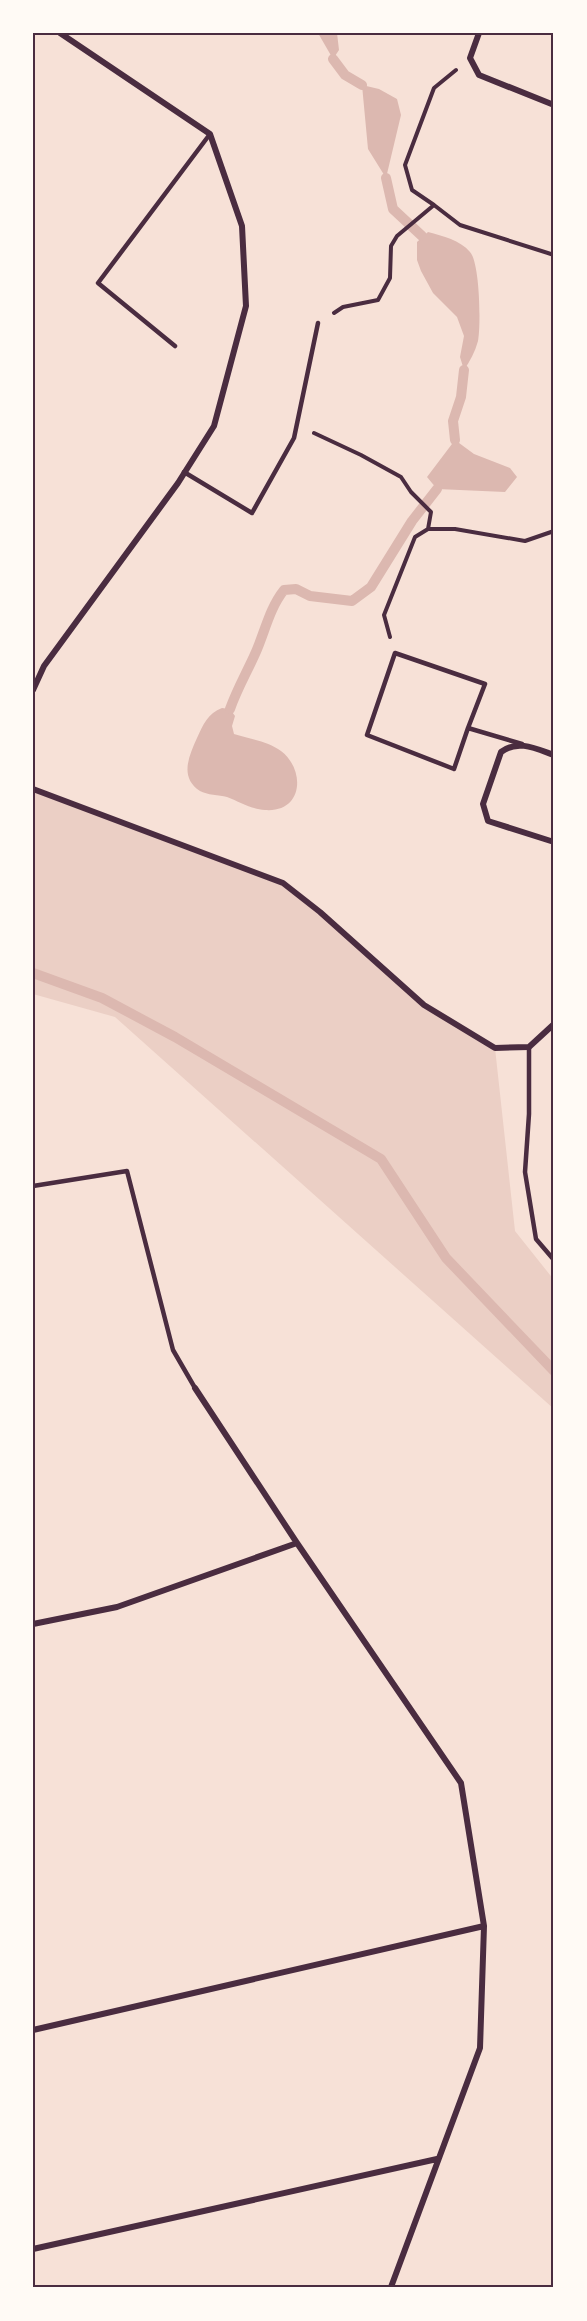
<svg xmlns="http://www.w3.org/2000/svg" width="587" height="2321" viewBox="0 0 587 2321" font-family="'Playfair Display',serif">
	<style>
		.green { fill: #ebcfc5 }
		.water { fill: #dcb8b0 }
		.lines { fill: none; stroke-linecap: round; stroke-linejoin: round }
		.stream { stroke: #dcb8b0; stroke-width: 10 }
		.path { stroke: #4a2c40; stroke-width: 4 }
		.service { stroke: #4a2c40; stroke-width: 4.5 }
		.minor { stroke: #4a2c40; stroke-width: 6 }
		.neatline { fill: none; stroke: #4a2c40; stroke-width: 2 }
	</style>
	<rect width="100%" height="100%" fill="#f7e1d7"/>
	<path class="green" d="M33,789L283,883L424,1005L495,1048L515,1231L554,1280V1409L115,1017L33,994Z"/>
	<path class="water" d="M318,33H337L339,50L333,59Z
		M362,85L379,89L397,99L401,115L386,178L368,149Z
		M428,232C443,236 460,240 470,252C480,263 481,325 478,341C475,352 470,361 464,370L460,357L464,336L457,317L433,293L421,271L417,260V242Z
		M455,440L474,454L510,468L517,477L505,492L437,489L427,477Z
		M222,708L230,709L235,716L232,726L234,734C249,739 268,741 281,751C306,770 303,813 265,810C250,809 240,802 227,797C219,795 207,795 200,791C179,777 189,756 197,738C203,725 208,713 222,708Z"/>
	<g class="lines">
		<path class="stream" d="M333,59L345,75L362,85
			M386,178L393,209L422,236
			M455,440L453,421L461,397L464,370
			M230,709C237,689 247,672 255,654C265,632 269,609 284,590L296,589L310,596L352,601L371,587L412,521L437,489
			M33,973L102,998L175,1037L381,1159L446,1258L554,1371"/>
		<path class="path" d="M434,205L460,225L554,255
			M334,313L343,307L378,300L390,278L391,246L397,236L434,205L412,190L405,165L434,88L456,70
			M314,433L361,455L401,477L411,492L431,512L428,529
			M390,637L384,615L415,537L428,529H455L525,541L554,531"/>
		<path class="service" d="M175,346L98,283L210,134
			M184,472L252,513L294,438L318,323
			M468,728L454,769L367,735L395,653L485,684L468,728L522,744
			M529,1047V1114L525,1172L536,1239L554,1260
			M33,1186L127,1171L173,1350L195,1388"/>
		<path class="minor" d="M479,33L470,58L479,75L554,105
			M33,690L44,666L178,483L214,426L246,306L242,226L210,134L60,33
			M554,755C537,749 518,739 501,752L483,804L488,821L554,842
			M33,789L283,883L320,912L424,1005L495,1048L529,1047L554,1024
			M195,1388L297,1543L461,1783L484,1926L480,2048L391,2287
			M33,1624L117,1607L297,1543
			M33,2030L484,1926
			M33,2249L437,2159"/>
	</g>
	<rect width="587" height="2321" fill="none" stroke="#fffaf5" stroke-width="69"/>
	<rect x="34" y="34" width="518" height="2252" class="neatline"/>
</svg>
